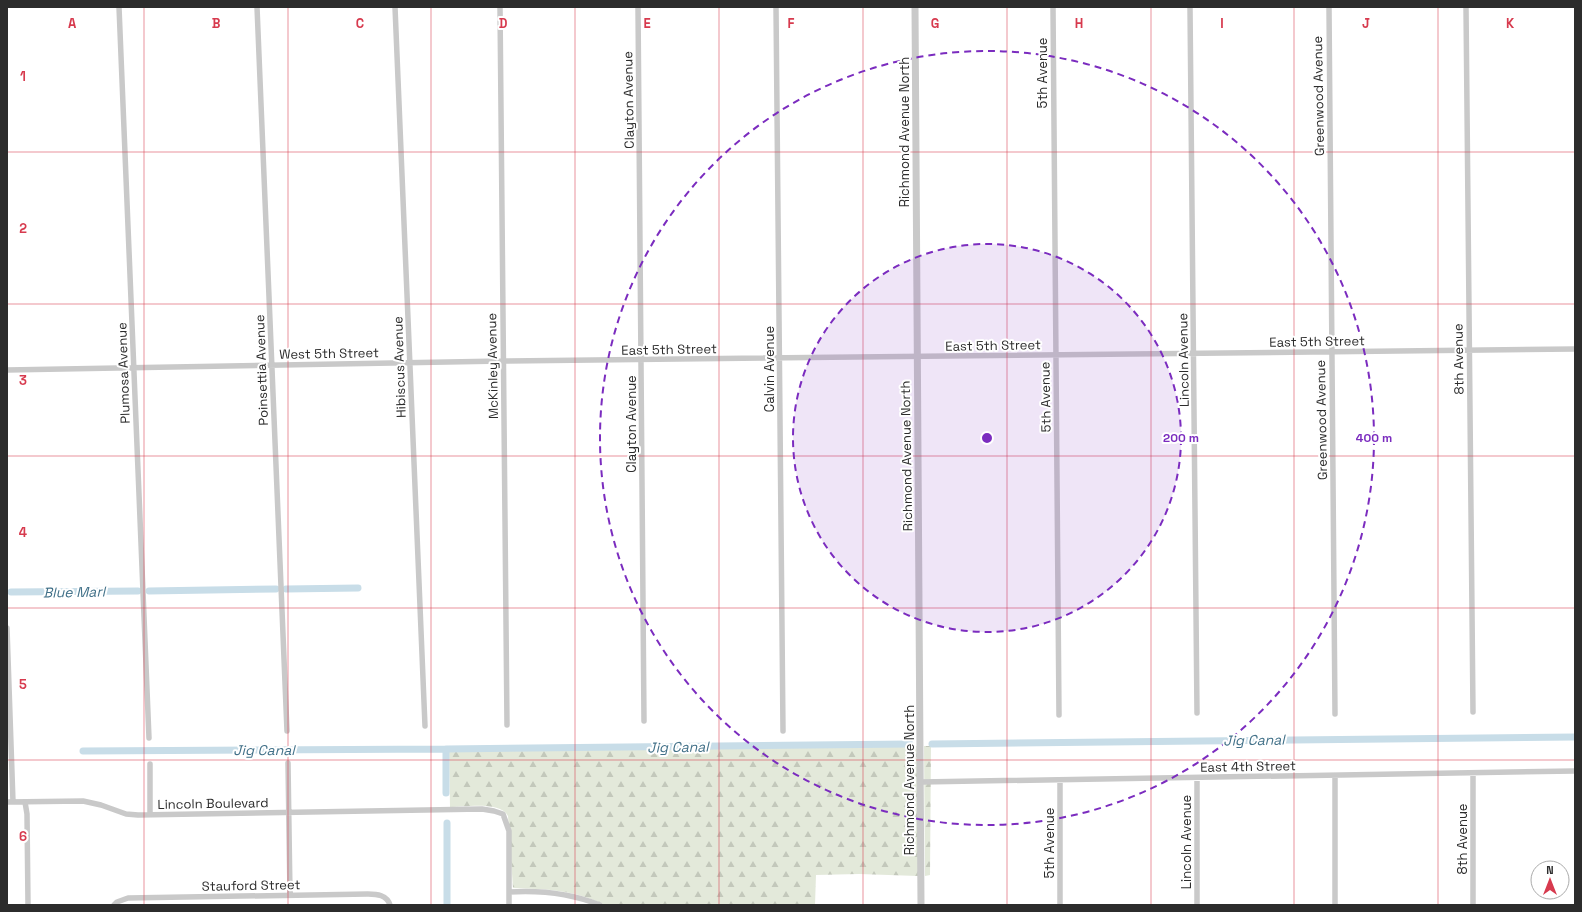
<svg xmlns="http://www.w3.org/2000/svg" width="1582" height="912" viewBox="0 0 1582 912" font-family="'Space Grotesk',sans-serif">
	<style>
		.forest { fill: url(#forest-firs) }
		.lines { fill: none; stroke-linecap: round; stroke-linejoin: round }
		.canal { stroke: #c8dde8; stroke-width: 7 }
		.minor { stroke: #c9c9c9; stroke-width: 5.5 }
		.tertiary { stroke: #c9c9c9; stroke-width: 7 }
		.grid { fill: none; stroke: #d73a4e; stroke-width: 1; stroke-opacity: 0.55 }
		.ring { fill: none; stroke: #7b2cbf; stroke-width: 2; stroke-dasharray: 7 5 }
		.labels { text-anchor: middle; stroke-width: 4; stroke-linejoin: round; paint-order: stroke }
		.street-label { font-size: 13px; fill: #2c2c2c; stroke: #fff }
		.water-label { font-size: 14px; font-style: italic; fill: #417088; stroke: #fff }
		.grid-label { font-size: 13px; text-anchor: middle; font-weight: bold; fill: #d73a4e; stroke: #fff; stroke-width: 4; stroke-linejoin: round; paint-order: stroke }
		.centre { fill: #7b2cbf; stroke: #fff; stroke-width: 2 }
		.ring-label { font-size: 12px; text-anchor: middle; font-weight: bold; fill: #7b2cbf; stroke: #fff; stroke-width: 4; stroke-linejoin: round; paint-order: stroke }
	</style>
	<defs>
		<pattern id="forest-firs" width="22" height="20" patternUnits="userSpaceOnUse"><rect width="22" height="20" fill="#e3e9da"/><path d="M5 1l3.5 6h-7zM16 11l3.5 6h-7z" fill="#c3c8bb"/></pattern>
	</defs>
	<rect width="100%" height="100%" fill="#fff"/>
	<path class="forest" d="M918,746V876L859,874L816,875L815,905H605C575,890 546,889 513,888L508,816C500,801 466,807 450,807L449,747Z
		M924,746H931L930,875L925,876Z"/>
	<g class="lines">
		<path class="canal" d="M286,589L358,588
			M149,591L276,589
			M11,592L138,591
			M932,744L1575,737
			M83,751L446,749
			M446,793V749L910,744
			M447,823V905"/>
		<path class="minor" d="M119,7L149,738
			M257,7L287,731
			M395,7L425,726
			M500,7L507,725
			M638,7L644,721
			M776,7L783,731
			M1053,7L1059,715
			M1190,7L1197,713
			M1329,7L1335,714
			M1466,7L1473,712
			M7,370L503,361L1575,349
			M7,628L13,802
			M288,763L290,895
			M150,764V815
			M1473,773V905
			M1335,776V905
			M1197,778V905
			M1060,781V905
			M921,782L1575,771
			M7,802L83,801L101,805L126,814L138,815L482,809L494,811L503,814L509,831V905
			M25,802L27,814L28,905
			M509,892C541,890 570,893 600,905
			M114,905L117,902L128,898L368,894C377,894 387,895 390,905"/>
		<path class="tertiary" d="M915,7L921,905"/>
	</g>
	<path class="grid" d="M144,7V905M288,7V905M431,7V905M575,7V905M719,7V905M863,7V905M1007,7V905M1151,7V905M1294,7V905M1438,7V905M7,152H1575M7,304H1575M7,456H1575M7,608H1575M7,760H1575"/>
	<circle cx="987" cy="438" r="194" fill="#7b2cbf" fill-opacity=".12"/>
	<g class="ring">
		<circle cx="987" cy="438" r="194"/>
		<circle cx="987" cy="438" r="387"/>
	</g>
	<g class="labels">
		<g class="street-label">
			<text transform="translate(1042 73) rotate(-90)" y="5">5th Avenue</text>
			<text transform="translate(1318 96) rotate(-91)" y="5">Greenwood Avenue</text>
			<text transform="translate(628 100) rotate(-91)" y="5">Clayton Avenue</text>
			<text transform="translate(904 132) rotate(-90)" y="5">Richmond Avenue North</text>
			<text transform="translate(1317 341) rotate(-1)" y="5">East 5th Street</text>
			<text transform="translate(993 345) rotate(-1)" y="5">East 5th Street</text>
			<text transform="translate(669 349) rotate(-1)" y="5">East 5th Street</text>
			<text transform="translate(329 353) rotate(-1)" y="5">West 5th Street</text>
			<text transform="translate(1458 359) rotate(-91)" y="5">8th Avenue</text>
			<text transform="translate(1183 360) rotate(-91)" y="5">Lincoln Avenue</text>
			<text transform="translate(492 366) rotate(-91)" y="5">McKinley Avenue</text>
			<text transform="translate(399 367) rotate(-92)" y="5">Hibiscus Avenue</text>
			<text transform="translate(769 369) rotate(-90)" y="5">Calvin Avenue</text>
			<text transform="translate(261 370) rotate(-92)" y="5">Poinsettia Avenue</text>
			<text transform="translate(123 373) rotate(-92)" y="5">Plumosa Avenue</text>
			<text transform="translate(1045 397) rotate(-91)" y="5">5th Avenue</text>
			<text transform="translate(1321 420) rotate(-91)" y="5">Greenwood Avenue</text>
			<text transform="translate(631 424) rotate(-90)" y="5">Clayton Avenue</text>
			<text transform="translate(906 456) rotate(-91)" y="5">Richmond Avenue North</text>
			<text transform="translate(1248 766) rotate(-1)" y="5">East 4th Street</text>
			<text transform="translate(909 780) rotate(-90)" y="5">Richmond Avenue North</text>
			<text transform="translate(213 803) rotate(-1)" y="5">Lincoln Boulevard</text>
			<text transform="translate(1462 839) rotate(-90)" y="5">8th Avenue</text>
			<text transform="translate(1186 842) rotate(-90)" y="5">Lincoln Avenue</text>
			<text transform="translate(1049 843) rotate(-90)" y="5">5th Avenue</text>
			<text transform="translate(251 885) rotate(-1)" y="5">Stauford Street</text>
		</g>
		<g class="water-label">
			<text transform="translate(74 592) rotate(-1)" y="5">Blue Marl</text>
			<text transform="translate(1254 740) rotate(-1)" y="5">Jig Canal</text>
			<text transform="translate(678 747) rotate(-1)" y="5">Jig Canal</text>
			<text x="264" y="755">Jig Canal</text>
		</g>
	</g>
	<g class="grid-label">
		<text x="72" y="28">A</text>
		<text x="216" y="28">B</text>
		<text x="360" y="28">C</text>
		<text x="503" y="28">D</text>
		<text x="647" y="28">E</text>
		<text x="791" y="28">F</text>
		<text x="935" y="28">G</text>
		<text x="1079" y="28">H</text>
		<text x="1222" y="28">I</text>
		<text x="1366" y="28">J</text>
		<text x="1510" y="28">K</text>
		<text x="23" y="81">1</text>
		<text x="23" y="233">2</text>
		<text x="23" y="385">3</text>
		<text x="23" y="537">4</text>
		<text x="23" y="689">5</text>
		<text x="23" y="841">6</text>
	</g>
	<circle cx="987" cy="438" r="6" class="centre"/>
	<g class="ring-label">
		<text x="1181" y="442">200 m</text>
		<text x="1374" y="442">400 m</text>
	</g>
	<rect width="1582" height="912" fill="none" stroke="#2c2c2c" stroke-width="16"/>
	<g transform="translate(1550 880)"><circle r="19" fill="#ffffff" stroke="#ababab"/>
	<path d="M0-3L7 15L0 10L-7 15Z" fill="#d73a4e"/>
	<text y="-6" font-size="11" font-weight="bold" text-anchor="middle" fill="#2c2c2c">N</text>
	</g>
</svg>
